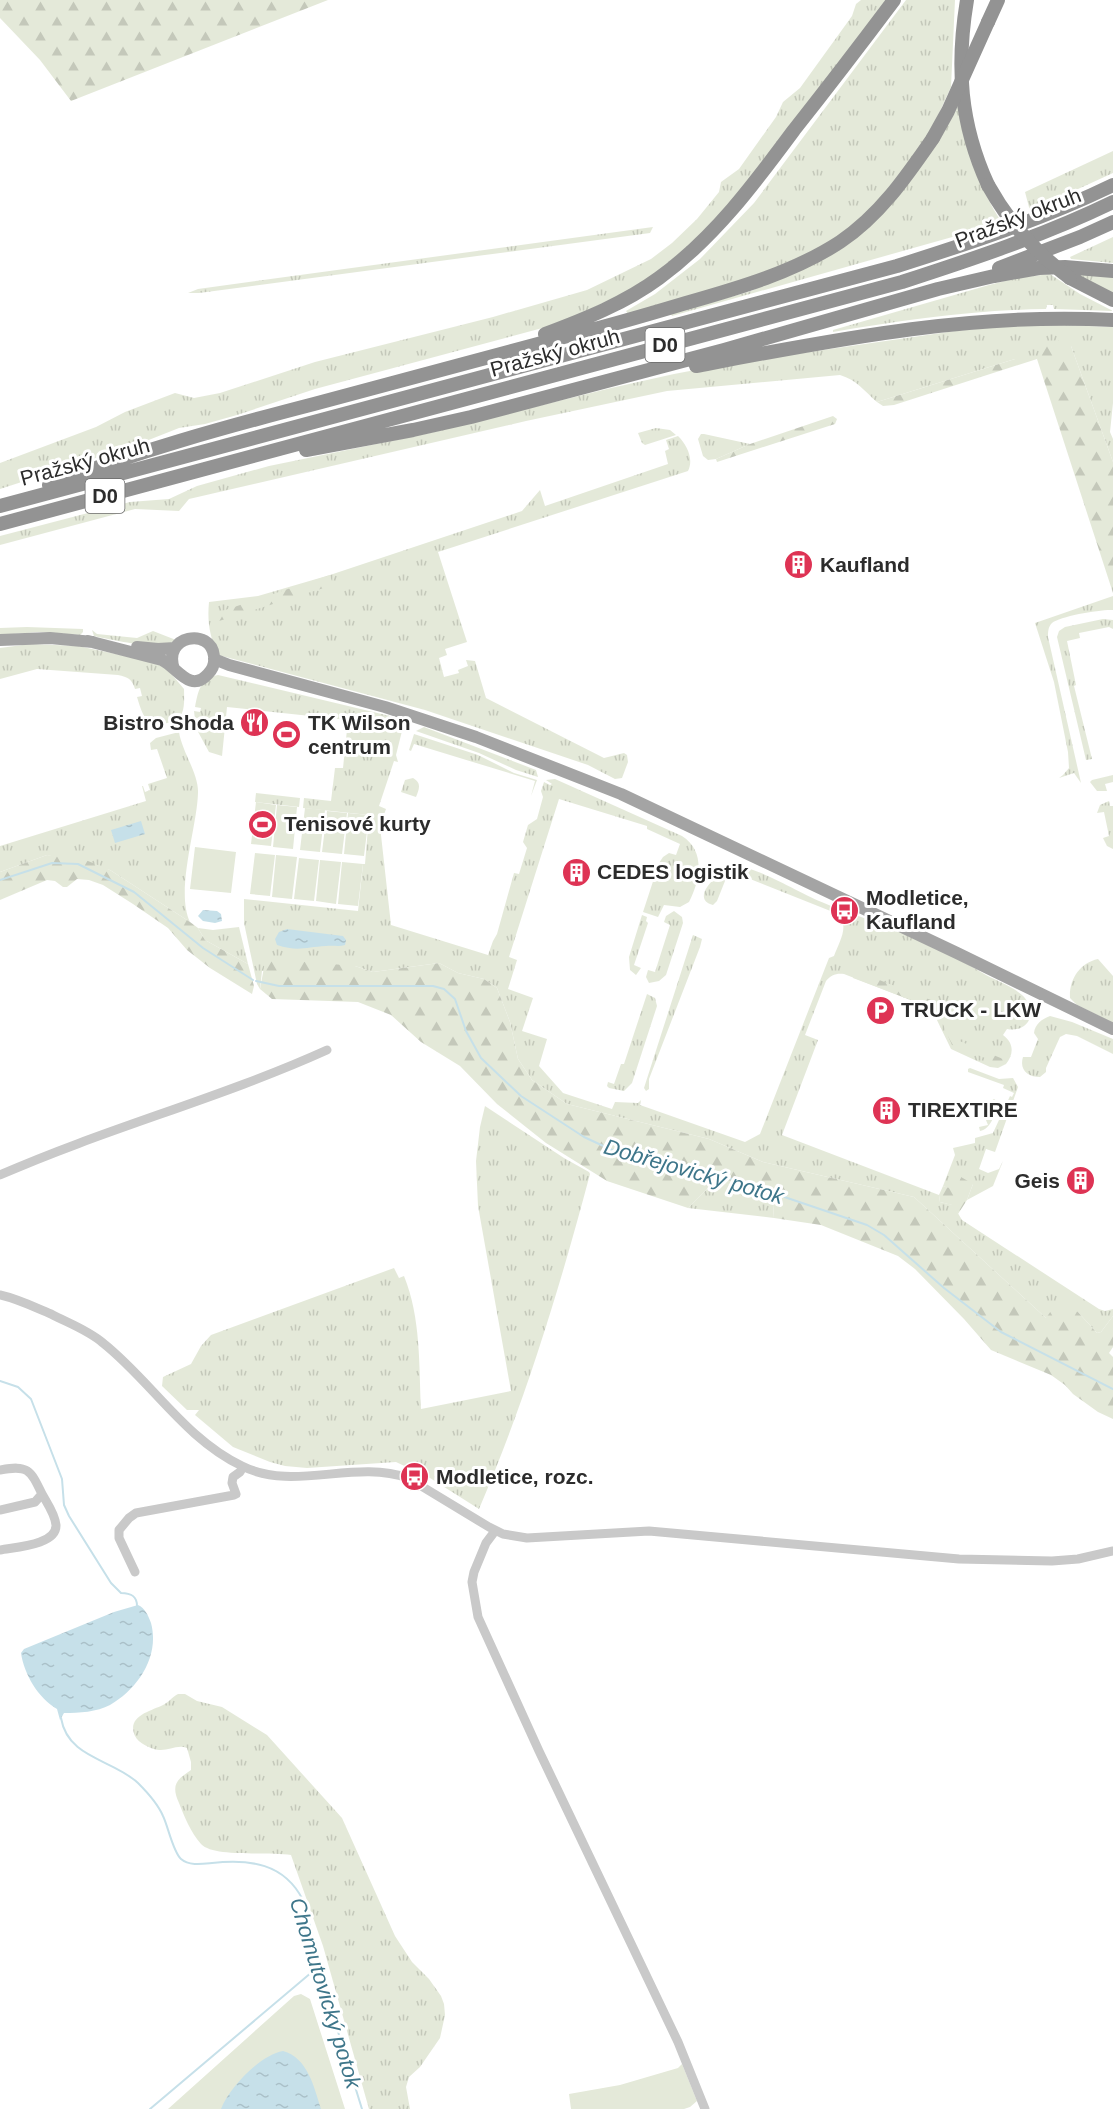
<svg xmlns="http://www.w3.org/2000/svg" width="1113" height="2109" viewBox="0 0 1113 2109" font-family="Helvetica,sans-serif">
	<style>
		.grass { fill: url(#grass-tufts) }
		.forest { fill: url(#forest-firs) }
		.garden { fill: #e4e9d9 }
		.water { fill: url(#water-ripples) }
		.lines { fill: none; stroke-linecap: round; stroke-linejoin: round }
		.stream { stroke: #c6e0e9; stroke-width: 2 }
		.minor { stroke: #c9c9c9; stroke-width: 9 }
		.major { stroke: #a4a4a4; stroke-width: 12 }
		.highway { stroke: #939393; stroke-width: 14 }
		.highway-bridge { stroke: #939393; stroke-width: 14 }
		.labels { text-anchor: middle; stroke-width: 6; stroke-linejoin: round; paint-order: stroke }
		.shield { fill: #fff; stroke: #6b6b6b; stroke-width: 1.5 }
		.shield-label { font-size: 20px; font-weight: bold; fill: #2c2c2c }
		.street-label { font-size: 21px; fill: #2c2c2c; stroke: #fff }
		.poi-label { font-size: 21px; font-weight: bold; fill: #2c2c2c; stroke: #fff; text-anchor: start }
		.water-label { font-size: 22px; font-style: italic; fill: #3e768a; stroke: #fff }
	</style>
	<defs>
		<pattern id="grass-tufts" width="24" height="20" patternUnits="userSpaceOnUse" patternTransform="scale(1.5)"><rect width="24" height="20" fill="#e4e9d9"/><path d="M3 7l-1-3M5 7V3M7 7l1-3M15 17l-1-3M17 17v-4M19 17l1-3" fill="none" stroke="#c4c8ba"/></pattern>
		<pattern id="forest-firs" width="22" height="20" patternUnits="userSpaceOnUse" patternTransform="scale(1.5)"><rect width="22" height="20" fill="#e4e9d9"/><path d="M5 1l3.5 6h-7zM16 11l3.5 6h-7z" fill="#c4c8ba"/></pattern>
		<pattern id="water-ripples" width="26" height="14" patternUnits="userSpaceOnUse" patternTransform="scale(1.5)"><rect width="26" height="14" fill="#c6e0e9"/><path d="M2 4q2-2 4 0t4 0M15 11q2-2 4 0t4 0" fill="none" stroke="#aac0c8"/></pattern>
	</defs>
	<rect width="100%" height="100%" fill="#fff"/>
	<path class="grass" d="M861,0H891L739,196L692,245L635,288L561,323L315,389L237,415L205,424L179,428L136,445L0,489V463L96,427L125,412L175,393L194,398L220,393L315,362L493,317L587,290L651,259L672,243L697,219L719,192L721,182L739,169L776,117L783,102L800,88L852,16L856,4Z
		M906,0H955L951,87L929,135L887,194L842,234L807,256L748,279L628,314L626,311L655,294L700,259L754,203Z
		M958,106C965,149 979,187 1002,223L672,316L671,314L751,291L820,260L938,141Z
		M1113,151V173L1030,211L1025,192Z
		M653,227L650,233L199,293H188L198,289Z
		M1113,237V263L1071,259L1070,257Z
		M1050,274L1080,294L1113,311L1054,309L1053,305H1047L1046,309C974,310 904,320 833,332V330L989,285L1017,278Z
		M1075,274L1113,276V296Z
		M1063,325L1113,327V403L1110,432L1113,439V462L1071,346L1037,359H1015L877,402C864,391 857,380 840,375L667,391L526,421L189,499L179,511L135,509L0,545V536L130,502L169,499L197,486L269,466L430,433L611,388L674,374L732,363L955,331L1008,326Z
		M656,428L670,430L676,435L645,445L642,443L638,433Z
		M701,434H704L750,444L716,459L708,460L703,456L698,439Z
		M678,436C687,445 694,459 688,471L438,552L467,642L445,649L447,655L439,658L444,677L459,673L458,670L468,666L466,660L475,661L486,698L604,758L624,753L627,755L628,762L622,778L615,779L588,765L425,710L218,655C210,637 207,623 209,602L258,596L330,575L522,511L540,490L545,506L668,464L665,451L669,449L666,440Z
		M1113,596V610C1102,609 1060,616 1052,623C1048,627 1048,632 1048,637L1081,783L1074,773L1059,778L1063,775L1069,768L1068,752L1054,682L1035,623Z
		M1103,619L1113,620V629L1109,627L1079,633L1080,638L1067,641L1076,685L1074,686L1092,759L1086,760L1057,637L1059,631L1065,627Z
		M27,627L83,629V632L80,635L39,632L0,635V628Z
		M92,630L97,634L137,638L153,631L176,640C163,652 115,640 98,637L94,636Z
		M30,644L78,646L163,664L184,689C184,696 185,706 182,713C180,718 176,719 172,721C148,732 143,717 137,697L142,696L140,688L135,689C132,679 128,677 118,675L37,669L0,679V648Z
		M218,675L390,716L401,728L368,718L369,720L402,731L396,755L398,762L394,761L379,806L386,809L380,826L391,925L488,955L493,941L497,934L514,873L519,874L527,848L523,842L528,825L537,819L543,797L541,791L544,782L550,785L552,784L546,780L555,779L682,836C706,851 700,881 689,902L680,907L664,905L658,917L643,912L659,863L663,857L669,853L676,855L680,844L647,829V826L559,799L509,957L517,960L508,989L533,998L522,1031L547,1039L539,1066L563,1093L612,1109L615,1102L638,1103L641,1100L640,1105L745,1142L760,1134L829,958L834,956C839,942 850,926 838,914L740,875L725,881L717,901L713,905C688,899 720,867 740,867C759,868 803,895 824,903C849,914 876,921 901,932C930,944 959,959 986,975C997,981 1012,986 1022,995C1029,1001 1031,1011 1029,1020C1025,1028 1016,1031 1007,1029L1003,1035C1014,1043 1014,1054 1006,1064L998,1068L990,1067L951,1049L935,1016L928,1007L844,974C836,973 831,975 826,981L805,1035L818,1040L782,1135L939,1195L940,1202L953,1205L962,1220L1099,1309L1105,1311L1113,1309V1316L1101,1332L1097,1333L1078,1312L1046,1318L914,1197L763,1162L709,1139L567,1104L532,1080L518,1059L510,1022L497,988L484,979L458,973L439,963L373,972L355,966L262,971L260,989L257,984L244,923V899L358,911L363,864H365L369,815L303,808L304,798L331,801L335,768H343L348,720L227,707L222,756L209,752L196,728L194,711L200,712L201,708L195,707C198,692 200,678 218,675Z
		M424,727L536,770L538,777L516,770L479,753L416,731Z
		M179,732C182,752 199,774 198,793C197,828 175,891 190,922L110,870L47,855L0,872V846L146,801L142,786H143L145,792L150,790L148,784L167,778L157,749L151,750L150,743L156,738Z
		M414,734L478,755L514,773L537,780L531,796L535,781L414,744L411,751L409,750Z
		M1113,775V782L1105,784L1107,791H1097L1090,782L1092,780Z
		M413,778C422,783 419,789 416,797L401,792L405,780Z
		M256,793L300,798L299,807L255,802Z
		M1109,801L1110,806H1113V849L1107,846L1103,838L1109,836L1104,812L1097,813L1100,805Z
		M674,911L682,917L683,923L666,975L659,981L649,983L646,977L648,970L655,972L670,925L664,922L666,916Z
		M642,915L647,917L646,921L648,923L634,965L641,968L636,975L630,970L629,957Z
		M239,927L248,964L205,940L198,928L213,930Z
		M693,935L702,939L700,947L649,1079V1089L646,1091L644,1088Z
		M1098,959L1113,976V1023L1077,1005L1070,998C1069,979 1080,963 1098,959Z
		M647,994L655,998L657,1006L632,1083L624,1091L609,1088L607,1086L608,1082L614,1084L621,1064H624Z
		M1050,1016L1072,1022L1113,1039V1054L1077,1036L1066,1034L1060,1037L1046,1068V1072L1040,1077C1028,1077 1019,1070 1023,1057H1031L1038,1039L1034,1033C1035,1024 1042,1019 1050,1016Z
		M970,1068L999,1079L1013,1078L1018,1087L995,1152L986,1149L979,1169L988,1173L999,1169L1003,1161L993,1186L967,1200L973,1184L956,1191L943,1186L955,1155L953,1148L975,1143V1138L993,1133L1010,1096L1012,1097L1014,1093L1003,1088L1004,1085L968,1072V1069Z
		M994,1099L998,1102L999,1105C994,1115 991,1129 980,1131L979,1127L988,1125L981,1108Z
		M485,1106L564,1158L589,1172L590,1174C560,1287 525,1402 479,1509L430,1478L396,1462L307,1468L285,1466L270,1462L233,1447L195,1415L199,1410H187L162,1386L163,1377L191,1364L201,1346L211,1335L394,1268L399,1278L404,1276C421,1318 419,1365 421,1409L511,1391L478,1206L476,1161L480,1127Z
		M714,1182L772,1191L774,1218L688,1208Z
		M178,1694H185L197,1701L222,1707L267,1735L342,1818L395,1936L412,1962L429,1979L441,1996L444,2004L445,2015L440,2038L420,2067L409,2077L406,2087L410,2109H369L323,1946L291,1855C269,1851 214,1858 201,1844C191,1833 184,1816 179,1803C171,1785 176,1780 191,1770V1762L187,1748C178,1744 168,1751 159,1750C151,1749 138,1743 135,1736C126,1716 151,1711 163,1705C168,1703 172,1697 178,1694Z"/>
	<path class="forest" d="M0,0H328L71,101L40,60L0,18Z
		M1057,340L1071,346L1113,462V593L1037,359L894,405L883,406L877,402L1015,359H1037L1043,345Z
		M833,416L837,419L835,424L717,462L716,459L750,444Z
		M330,575L333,585L219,621L215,618L216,613Z
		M47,855L88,861L110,870L190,922L198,928L205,940L248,964L254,986L252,994L210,968L187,950L168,928L133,904L103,885L89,880L77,879L67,887H63L55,881L47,880L0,900V872Z
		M272,959L355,966L373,972L439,963L458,973L484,979L497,988L510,1022L518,1059L532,1080L567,1104L709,1139L763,1162L914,1197L1046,1318L1058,1301L1078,1312L1097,1333L1101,1332L1113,1316V1347L1109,1353L1113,1357V1419L1098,1412L1073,1394L1065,1385L1051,1375L991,1350L964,1319L915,1269L898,1256L821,1225L774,1218L772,1191L714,1182L688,1208L607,1181L546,1143L497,1104L460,1066L421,1042L391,1015L358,1002L272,999L260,989L265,962Z
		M856,971L936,1002L945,1011L957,1040L1003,1059V1065L952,1045L939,1015L932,1008L853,978V972Z
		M961,1177L973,1184L967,1200L958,1214L952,1205L940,1202L939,1195L943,1186L956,1190Z"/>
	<path class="garden" d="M256,802L276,805L271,846L251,844Z
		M277,805L297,807L293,849L273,847Z
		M305,808L325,810L320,852L300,850Z
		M327,811L347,813L342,854L322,852Z
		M348,813L369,815L364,856L344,854Z
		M195,847L236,852L231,893L190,889Z
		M255,853L275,855L270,896L250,894Z
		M276,855L297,857L292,899L272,897Z
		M299,858L319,860L314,901L294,899Z
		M320,860L341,862L336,904L316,901Z
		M342,862L363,864L358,906L338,904Z
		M301,1994L310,1999L345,2109H168L294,1996Z
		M682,2064L697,2101L690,2107L684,2109H571L569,2094L620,2085L678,2068Z"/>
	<path class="water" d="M141,821L145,834L115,843L111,830Z
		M203,910L217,911L221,914L222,921L215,923L203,921L198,916Z
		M287,929L343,936L346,940L345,945C339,947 333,945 326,946C306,947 298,952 277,945L275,939L279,932Z
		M138,1605C145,1608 148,1615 151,1623C160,1656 138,1689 110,1705C97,1712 79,1713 64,1713L60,1720L57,1709C38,1698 24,1674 21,1653L24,1649L114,1612Z
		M283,2051C308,2058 314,2087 321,2109H221C229,2088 260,2055 283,2051Z"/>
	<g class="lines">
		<path class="stream" d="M0,880L52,863L78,864L134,892L203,948L253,980
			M256,981L279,986H433L444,989L455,999L466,1031L481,1058L521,1096L584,1137L612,1150L699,1168L867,1225L884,1235L944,1288L1001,1332L1113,1389
			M0,1381L18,1387L31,1399L62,1479L64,1505L69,1516L111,1583L121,1593C131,1593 137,1596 137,1606
			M61,1718C68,1759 113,1759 138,1783C148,1793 158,1804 163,1816C168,1826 173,1852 181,1859C189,1866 202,1864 212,1863C250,1859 284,1863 303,1900L335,2022L362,2109
			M150,2109L312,1972"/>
		<path class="minor" d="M0,1175C107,1128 221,1098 327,1050
			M0,1295C18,1299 34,1307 51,1314C68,1323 88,1330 103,1343C151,1381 185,1439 242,1466C294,1492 354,1459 408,1478L489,1527L503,1534L527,1538L649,1531L959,1559L1052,1561L1078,1559L1113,1551
			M0,1470C28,1465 30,1469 42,1494L35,1502L0,1510
			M495,1531L486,1543L474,1572L472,1582L478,1617L539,1751L678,2042L705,2109
			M0,1550C15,1547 57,1545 56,1525C55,1514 47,1503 42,1494
			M135,1572L119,1538V1530L129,1518L136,1513L234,1495L236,1494L232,1483L233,1477L240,1472L243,1467"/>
		<path class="major" d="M0,640L50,638L93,642
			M88,641L162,660C177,667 190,694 208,674C213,669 215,663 214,656C211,627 162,635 174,669
			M137,647L158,649L175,648
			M214,659L229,665L385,707L476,737L621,794L957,953L1113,1029"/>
		<path class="highway" d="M967,0C956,66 960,124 988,185
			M988,22L998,0
			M999,268L1080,237L1113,222
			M1070,278L1113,300
			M545,334C585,319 625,303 659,278C714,238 754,184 794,130C828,87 861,44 894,0
			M696,366C833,340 973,312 1113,320
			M306,450L413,430L471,417L724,350L938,289L994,276L1039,268L1065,267L1113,271
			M49,485C135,452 225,427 314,404C398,381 481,359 564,337C605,327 646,315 686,303C739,288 794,272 840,242C880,215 906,177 933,138
			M0,506L897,266C970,243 1043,219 1113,185
			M0,524L902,282C973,259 1045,235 1113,202"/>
		<path class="highway-bridge" d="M933,138L948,111L988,22
			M988,185C1009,223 1036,253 1070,278"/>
	</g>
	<defs>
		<symbol id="building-disc" viewBox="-11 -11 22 22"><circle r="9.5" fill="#de3354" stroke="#fff"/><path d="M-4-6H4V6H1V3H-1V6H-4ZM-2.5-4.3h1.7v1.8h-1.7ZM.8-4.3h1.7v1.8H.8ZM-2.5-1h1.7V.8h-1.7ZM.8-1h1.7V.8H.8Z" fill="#fff"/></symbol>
		<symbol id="restaurant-disc" viewBox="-11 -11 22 22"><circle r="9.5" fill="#de3354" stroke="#fff"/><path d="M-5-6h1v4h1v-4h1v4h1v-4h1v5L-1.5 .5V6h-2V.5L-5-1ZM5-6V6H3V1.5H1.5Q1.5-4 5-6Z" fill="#fff"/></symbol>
		<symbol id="stadium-disc" viewBox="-11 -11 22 22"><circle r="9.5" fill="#de3354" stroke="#fff"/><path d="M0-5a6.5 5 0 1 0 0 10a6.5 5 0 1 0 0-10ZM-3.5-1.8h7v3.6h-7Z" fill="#fff"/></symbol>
		<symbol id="bus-disc" viewBox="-11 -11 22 22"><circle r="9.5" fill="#de3354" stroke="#fff"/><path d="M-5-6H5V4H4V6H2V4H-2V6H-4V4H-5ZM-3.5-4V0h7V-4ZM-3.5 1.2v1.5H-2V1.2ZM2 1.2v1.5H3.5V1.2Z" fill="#fff"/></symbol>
		<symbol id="parking-disc" viewBox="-11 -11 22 22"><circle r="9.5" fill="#de3354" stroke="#fff"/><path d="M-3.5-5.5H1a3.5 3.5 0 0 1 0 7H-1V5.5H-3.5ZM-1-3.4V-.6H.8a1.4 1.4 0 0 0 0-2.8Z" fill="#fff"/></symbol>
	</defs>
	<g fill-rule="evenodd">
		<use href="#building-disc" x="782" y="548" width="33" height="33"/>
		<use href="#restaurant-disc" x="238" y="706" width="33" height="33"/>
		<use href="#stadium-disc" x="270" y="718" width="33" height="33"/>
		<use href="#stadium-disc" x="246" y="808" width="33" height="33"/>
		<use href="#building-disc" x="560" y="856" width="33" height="33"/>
		<use href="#bus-disc" x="828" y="894" width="33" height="33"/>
		<use href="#parking-disc" x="864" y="994" width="33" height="33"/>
		<use href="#building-disc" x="870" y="1094" width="33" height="33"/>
		<use href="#building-disc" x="1064" y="1164" width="33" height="33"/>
		<use href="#bus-disc" x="398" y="1460" width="33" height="33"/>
	</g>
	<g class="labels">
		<g class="shield">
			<rect x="645.5" y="328" width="39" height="34" rx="4.5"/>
			<rect x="85.5" y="479" width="39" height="34" rx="4.5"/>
		</g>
		<g class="shield-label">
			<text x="665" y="352">D0</text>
			<text x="105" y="503">D0</text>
		</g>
		<g class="street-label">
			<text transform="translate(1018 218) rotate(-21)" y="7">Pražský okruh</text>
			<text transform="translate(555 353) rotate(-15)" y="7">Pražský okruh</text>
			<text transform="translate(85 462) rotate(-15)" y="7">Pražský okruh</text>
		</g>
		<g class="poi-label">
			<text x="820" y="572">Kaufland</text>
			<text x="234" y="730" text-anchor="end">Bistro Shoda</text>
			<text x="308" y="730">TK Wilson<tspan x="308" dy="24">centrum</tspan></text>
			<text x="284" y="831">Tenisové kurty</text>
			<text x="597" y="879">CEDES logistik</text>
			<text x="866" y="905">Modletice,<tspan x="866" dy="24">Kaufland</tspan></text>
			<text x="901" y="1017">TRUCK - LKW</text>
			<text x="908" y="1117">TIREXTIRE</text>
			<text x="1060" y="1188" text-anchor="end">Geis</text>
			<text x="436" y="1484">Modletice, rozc.</text>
		</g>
		<g class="water-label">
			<text transform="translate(694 1171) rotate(16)" y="8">Dobřejovický potok</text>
			<text transform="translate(326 1993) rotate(73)" y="8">Chomutovický potok</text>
		</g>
	</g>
</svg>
